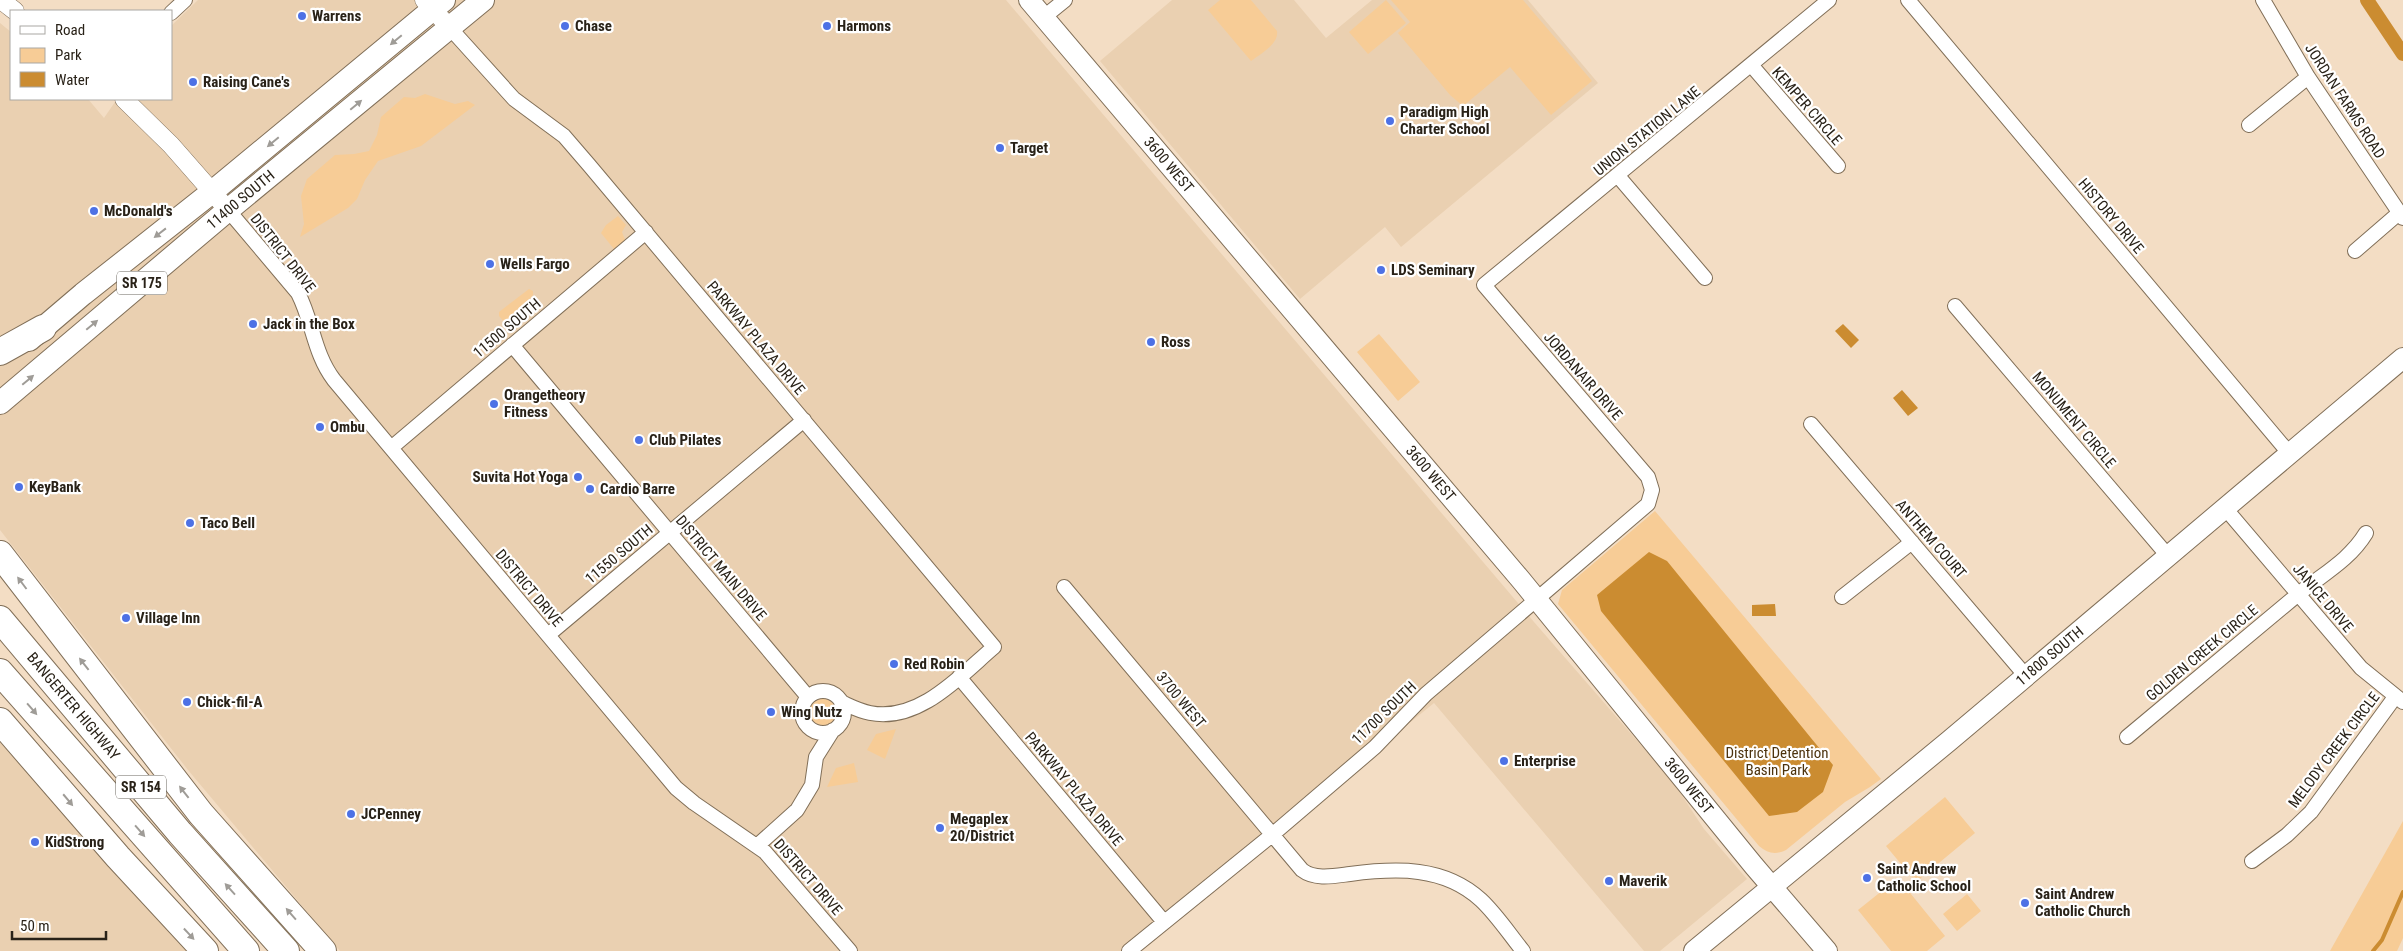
<svg xmlns="http://www.w3.org/2000/svg" width="2403" height="951" viewBox="0 0 2403 951" font-family="'Roboto Condensed',sans-serif">
	<style>
		.built { fill: #ead0b1 }
		.green { fill: #f7cc96 }
		.water { fill: #cb8c31 }
		.lines { fill: none; stroke-linecap: round; stroke-linejoin: round }
		.stream { stroke: #cb8c31; stroke-width: 4 }
		.canal { stroke: #cb8c31; stroke-width: 14 }
		.minor-casing { stroke: #816f58; stroke-width: 16 }
		.tertiary-casing { stroke: #816f58; stroke-width: 19 }
		.secondary-casing { stroke: #816f58; stroke-width: 22 }
		.primary-casing { stroke: #816f58; stroke-width: 24 }
		.motorway-casing { stroke: #816f58; stroke-width: 28 }
		.minor { stroke: #fff; stroke-width: 14 }
		.tertiary { stroke: #fff; stroke-width: 18 }
		.secondary { stroke: #fff; stroke-width: 20 }
		.primary { stroke: #fff; stroke-width: 22 }
		.motorway { stroke: #fff; stroke-width: 26 }
		.oneway { fill: #9f9c97 }
		.poi-dot { fill: #4d71e5; stroke: #fff; stroke-width: 2 }
		.labels { text-anchor: middle; stroke-width: 4.5; stroke-linejoin: round; paint-order: stroke }
		.shield { fill: #fff; stroke: #69645d; stroke-width: 1 }
		.shield-label { font-size: 14px; font-weight: bold; fill: #292218 }
		.poi-label { font-size: 15px; font-weight: bold; fill: #292218; stroke: #fff; text-anchor: start }
		.street-label { font-size: 15px; fill: #292218; stroke: #fff }
		.park-label { font-size: 15px; fill: #4d330d; stroke: #fff }
	</style>
	<rect width="100%" height="100%" fill="#f3ddc4"/>
	<path class="built" d="M198,0H1006L1534,622L1673,782L1704,829L1747,879L1660,951H1644L1434,703L1130,951H340L188,770L0,530V23L11,32V99H88L104,118L117,99H171V26Z
		M1172,0H1294L1326,38L1372,0H1528L1598,83L1401,247L1385,227L1300,299L1100,61Z
		M0,742L181,945L187,951H0Z"/>
	<path class="green" d="M1220,0H1251L1277,31C1279,44 1260,54 1251,61L1208,10Z
		M1386,0L1406,23L1368,54L1349,32Z
		M1391,0H1523L1592,81L1551,115L1510,67L1463,106L1450,95L1398,33L1410,22Z
		M425,94L455,104L468,101L475,105L421,146L378,161L365,180L357,199L348,208L300,237L304,224L301,196L307,179L335,155L354,154L369,151L377,135L381,117L404,97L415,98Z
		M618,216L626,225L622,232L625,240L614,249L601,233L606,225Z
		M529,289L533,291V295L520,308L515,319L505,323L499,316V312Z
		M1379,334L1420,382L1398,401L1357,352Z
		M1655,511L1881,779L1870,787L1845,802L1786,850C1776,855 1768,854 1759,846L1558,604L1562,590Z
		M810 712a13 13 0 1 1 26 0a13 13 0 1 1-26 0Z
		M896,729L885,759L867,750L876,734Z
		M854,763L858,782L827,787L836,768Z
		M1945,797L1975,833L1916,882L1886,846Z
		M2403,821V938L2397,951H2330Z
		M1898,878L1945,936L1927,951H1891L1858,910Z
		M1967,894L1981,911L1957,931L1943,914Z"/>
	<path class="water" d="M1843,324L1859,340L1851,348L1835,331Z
		M1902,390L1918,408L1908,416L1893,398Z
		M1649,552L1667,561L1833,765L1823,792L1797,812L1769,816L1601,611L1597,595Z
		M1775,604L1776,616H1752V605Z"/>
	<g class="lines">
		<path class="stream" d="M2373,951L2382,940L2403,892"/>
		<path class="canal" d="M2367,0L2403,54"/>
		<defs>
			<path id="minor" d="M1908,0L2289,453
				M2263,0L2308,77L2403,218
				M171,13L185,0
				M1044,17L1065,0
				M450,28L514,99L564,136L589,165L994,647C961,675 919,723 870,713C859,711 850,706 841,702
				M1752,66L1838,166
				M2249,125L2308,77
				M1618,176L1705,278
				M228,210L298,293C313,322 314,354 334,380L676,788L694,803L765,852L850,951
				M2355,251L2399,213
				M1955,306L2168,556
				M512,345L808,697
				M1811,424L2025,675
				M391,448L646,232
				M2225,508L2361,668L2403,702
				M1064,587L1302,870C1315,880 1334,876 1350,874C1396,868 1444,866 1481,900C1497,915 1510,935 1523,951
				M1842,597L1912,542
				M548,635L804,420
				M959,677L1164,922
				M802 712a21 21 0 1 1 42 0a21 21 0 1 1-42 0Z
				M2127,737C2183,690 2239,643 2296,596C2321,575 2349,561 2366,533
				M758,845L797,810L812,785L816,757L833,730
				M2252,861L2287,835L2311,812L2395,697
				M1129,951L1272,835L1375,747L1426,694L1648,504L1652,490L1648,477L1484,285L1829,0"/>
			<path id="tertiary" d="M1,0L15,11
				M424,0L450,28
				M124,99L171,145L228,210"/>
			<g id="secondary">
				<path id="s1" d="M1029,0L1521,580L1754,866L1827,951"/>
				<path id="s2" d="M1694,951L1949,741L2403,358"/>
			</g>
			<g id="primary">
				<path d="M29,340L83,294L212,192L444,0"/>
				<path id="s3" d="M0,403L228,210L483,0"/>
			</g>
			<g id="motorway">
				<path d="M0,352L43,328"/>
				<path d="M0,554L201,814L323,951"/>
				<path id="s4" d="M0,619L180,833L286,951"/>
				<path d="M0,672L246,951"/>
				<path d="M0,721L118,857L205,951"/>
			</g>
		</defs>
		<use href="#minor" class="minor-casing"/>
		<use href="#tertiary" class="tertiary-casing"/>
		<use href="#secondary" class="secondary-casing"/>
		<use href="#primary" class="primary-casing"/>
		<use href="#motorway" class="motorway-casing"/>
		<use href="#minor" class="minor"/>
		<use href="#tertiary" class="tertiary"/>
		<use href="#secondary" class="secondary"/>
		<use href="#primary" class="primary"/>
		<use href="#motorway" class="motorway"/>
	</g>
	<defs><path id="oneway-solid" d="M-6-.8H1V-3.2L6.5 0L1 3.2V.8H-6Z" transform="scale(1.25)"/></defs>
	<g class="oneway">
		<use href="#oneway-solid" transform="translate(396 40) rotate(140)"/>
		<use href="#oneway-solid" transform="translate(356 105) rotate(-40)"/>
		<use href="#oneway-solid" transform="translate(273 142) rotate(140)"/>
		<use href="#oneway-solid" transform="translate(160 233) rotate(142)"/>
		<use href="#oneway-solid" transform="translate(92 325) rotate(-40)"/>
		<use href="#oneway-solid" transform="translate(28 380) rotate(-40)"/>
		<use href="#oneway-solid" transform="translate(22 583) rotate(-127)"/>
		<use href="#oneway-solid" transform="translate(84 664) rotate(-128)"/>
		<use href="#oneway-solid" transform="translate(32 709) rotate(49)"/>
		<use href="#oneway-solid" transform="translate(184 792) rotate(-128)"/>
		<use href="#oneway-solid" transform="translate(68 800) rotate(50)"/>
		<use href="#oneway-solid" transform="translate(140 831) rotate(49)"/>
		<use href="#oneway-solid" transform="translate(230 889) rotate(-132)"/>
		<use href="#oneway-solid" transform="translate(291 914) rotate(-131)"/>
		<use href="#oneway-solid" transform="translate(189 934) rotate(47)"/>
	</g>
	<g class="poi-dot">
		<circle cx="302" cy="16" r="5"/>
		<circle cx="565" cy="26" r="5"/>
		<circle cx="827" cy="26" r="5"/>
		<circle cx="193" cy="82" r="5"/>
		<circle cx="1390" cy="121" r="5"/>
		<circle cx="1000" cy="148" r="5"/>
		<circle cx="94" cy="211" r="5"/>
		<circle cx="490" cy="264" r="5"/>
		<circle cx="1381" cy="270" r="5"/>
		<circle cx="253" cy="324" r="5"/>
		<circle cx="1151" cy="342" r="5"/>
		<circle cx="494" cy="404" r="5"/>
		<circle cx="320" cy="427" r="5"/>
		<circle cx="639" cy="440" r="5"/>
		<circle cx="578" cy="477" r="5"/>
		<circle cx="19" cy="487" r="5"/>
		<circle cx="590" cy="489" r="5"/>
		<circle cx="190" cy="523" r="5"/>
		<circle cx="126" cy="618" r="5"/>
		<circle cx="894" cy="664" r="5"/>
		<circle cx="187" cy="702" r="5"/>
		<circle cx="771" cy="712" r="5"/>
		<circle cx="1504" cy="761" r="5"/>
		<circle cx="351" cy="814" r="5"/>
		<circle cx="940" cy="828" r="5"/>
		<circle cx="35" cy="842" r="5"/>
		<circle cx="1867" cy="878" r="5"/>
		<circle cx="1609" cy="881" r="5"/>
		<circle cx="2025" cy="903" r="5"/>
	</g>
	<g class="labels">
		<g class="shield">
			<rect x="117" y="271.5" width="50" height="23" rx="4"/>
			<rect x="116" y="775.5" width="50" height="23" rx="4"/>
		</g>
		<g class="shield-label">
			<text x="142" y="288">SR 175</text>
			<text x="141" y="792">SR 154</text>
		</g>
		<g class="poi-label">
			<text x="312" y="21">Warrens</text>
			<text x="575" y="31">Chase</text>
			<text x="837" y="31">Harmons</text>
			<text x="203" y="87">Raising Cane's</text>
			<text x="1400" y="117">Paradigm High<tspan x="1400" dy="17">Charter School</tspan></text>
			<text x="1010" y="153">Target</text>
			<text x="104" y="216">McDonald's</text>
			<text x="500" y="269">Wells Fargo</text>
			<text x="1391" y="275">LDS Seminary</text>
			<text x="263" y="329">Jack in the Box</text>
			<text x="1161" y="347">Ross</text>
			<text x="504" y="400">Orangetheory<tspan x="504" dy="17">Fitness</tspan></text>
			<text x="330" y="432">Ombu</text>
			<text x="649" y="445">Club Pilates</text>
			<text x="568" y="482" text-anchor="end">Suvita Hot Yoga</text>
			<text x="29" y="492">KeyBank</text>
			<text x="600" y="494">Cardio Barre</text>
			<text x="200" y="528">Taco Bell</text>
			<text x="136" y="623">Village Inn</text>
			<text x="904" y="669">Red Robin</text>
			<text x="197" y="707">Chick-fil-A</text>
			<text x="781" y="717">Wing Nutz</text>
			<text x="1514" y="766">Enterprise</text>
			<text x="361" y="819">JCPenney</text>
			<text x="950" y="824">Megaplex<tspan x="950" dy="17">20/District</tspan></text>
			<text x="45" y="847">KidStrong</text>
			<text x="1877" y="874">Saint Andrew<tspan x="1877" dy="17">Catholic School</tspan></text>
			<text x="1619" y="886">Maverik</text>
			<text x="2035" y="899">Saint Andrew<tspan x="2035" dy="17">Catholic Church</tspan></text>
		</g>
		<g class="street-label">
			<text transform="translate(2345 101) rotate(57)" y="5">JORDAN FARMS ROAD</text>
			<text transform="translate(1807 106) rotate(49)" y="5">KEMPER CIRCLE</text>
			<text transform="translate(1647 131) rotate(-39)" y="5">UNION STATION LANE</text>
			<text dy="5" stroke="none"><textPath href="#s1" startOffset="216">3600 WEST</textPath></text>
			<text dy="5" stroke="none"><textPath href="#s3" startOffset="315">11400 SOUTH</textPath></text>
			<text transform="translate(2111 216) rotate(50)" y="5">HISTORY DRIVE</text>
			<text transform="translate(283 253) rotate(52)" y="5">DISTRICT DRIVE</text>
			<text transform="translate(507 328) rotate(-40)" y="5">11500 SOUTH</text>
			<text transform="translate(756 338) rotate(50)" y="5">PARKWAY PLAZA DRIVE</text>
			<text transform="translate(1583 376) rotate(49)" y="5">JORDANAIR DRIVE</text>
			<text transform="translate(2074 420) rotate(50)" y="5">MONUMENT CIRCLE</text>
			<text dy="5" stroke="none"><textPath href="#s1" startOffset="621">3600 WEST</textPath></text>
			<text transform="translate(1931 539) rotate(49)" y="5">ANTHEM COURT</text>
			<text transform="translate(619 554) rotate(-40)" y="5">11550 SOUTH</text>
			<text transform="translate(721 568) rotate(50)" y="5">DISTRICT MAIN DRIVE</text>
			<text transform="translate(529 588) rotate(50)" y="5">DISTRICT DRIVE</text>
			<text transform="translate(2323 598) rotate(50)" y="5">JANICE DRIVE</text>
			<text transform="translate(2202 653) rotate(-40)" y="5">GOLDEN CREEK CIRCLE</text>
			<text dy="5" stroke="none"><textPath href="#s2" startOffset="462">11800 SOUTH</textPath></text>
			<text transform="translate(1181 700) rotate(50)" y="5">3700 WEST</text>
			<text dy="5" stroke="none"><textPath href="#s4" startOffset="114">BANGERTER HIGHWAY</textPath></text>
			<text transform="translate(1384 713) rotate(-44)" y="5">11700 SOUTH</text>
			<text transform="translate(2334 750) rotate(-53)" y="5">MELODY CREEK CIRCLE</text>
			<text dy="5" stroke="none"><textPath href="#s1" startOffset="1026">3600 WEST</textPath></text>
			<text transform="translate(1074 789) rotate(50)" y="5">PARKWAY PLAZA DRIVE</text>
			<text transform="translate(808 877) rotate(49)" y="5">DISTRICT DRIVE</text>
		</g>
		<g class="park-label">
			<text x="1777" y="758">District Detention<tspan x="1777" dy="17">Basin Park</tspan></text>
		</g>
	</g>
	<rect x="10" y="10" width="162" height="90" fill="#ffffff" stroke="#a9a7a3"/>
	<rect x="20" y="26" width="25" height="8" fill="#ffffff" stroke="#a9a7a3"/>
	<text x="55" y="35" font-size="15" fill="#292218">Road</text>
	<rect x="20" y="48" width="25" height="15" fill="#f7cc96" stroke="#a9a7a3"/>
	<text x="55" y="60" font-size="15" fill="#292218">Park</text>
	<rect x="20" y="72" width="25" height="15" fill="#cb8c31" stroke="#a9a7a3"/>
	<text x="55" y="85" font-size="15" fill="#292218">Water</text>
	<path d="M12 931v8h94v-8" fill="none" stroke="#292218" stroke-width="2.5"/>
	<text x="20" y="931" font-size="15" fill="#292218" stroke="#ffffff" stroke-width="4" paint-order="stroke">50 m</text>
</svg>
